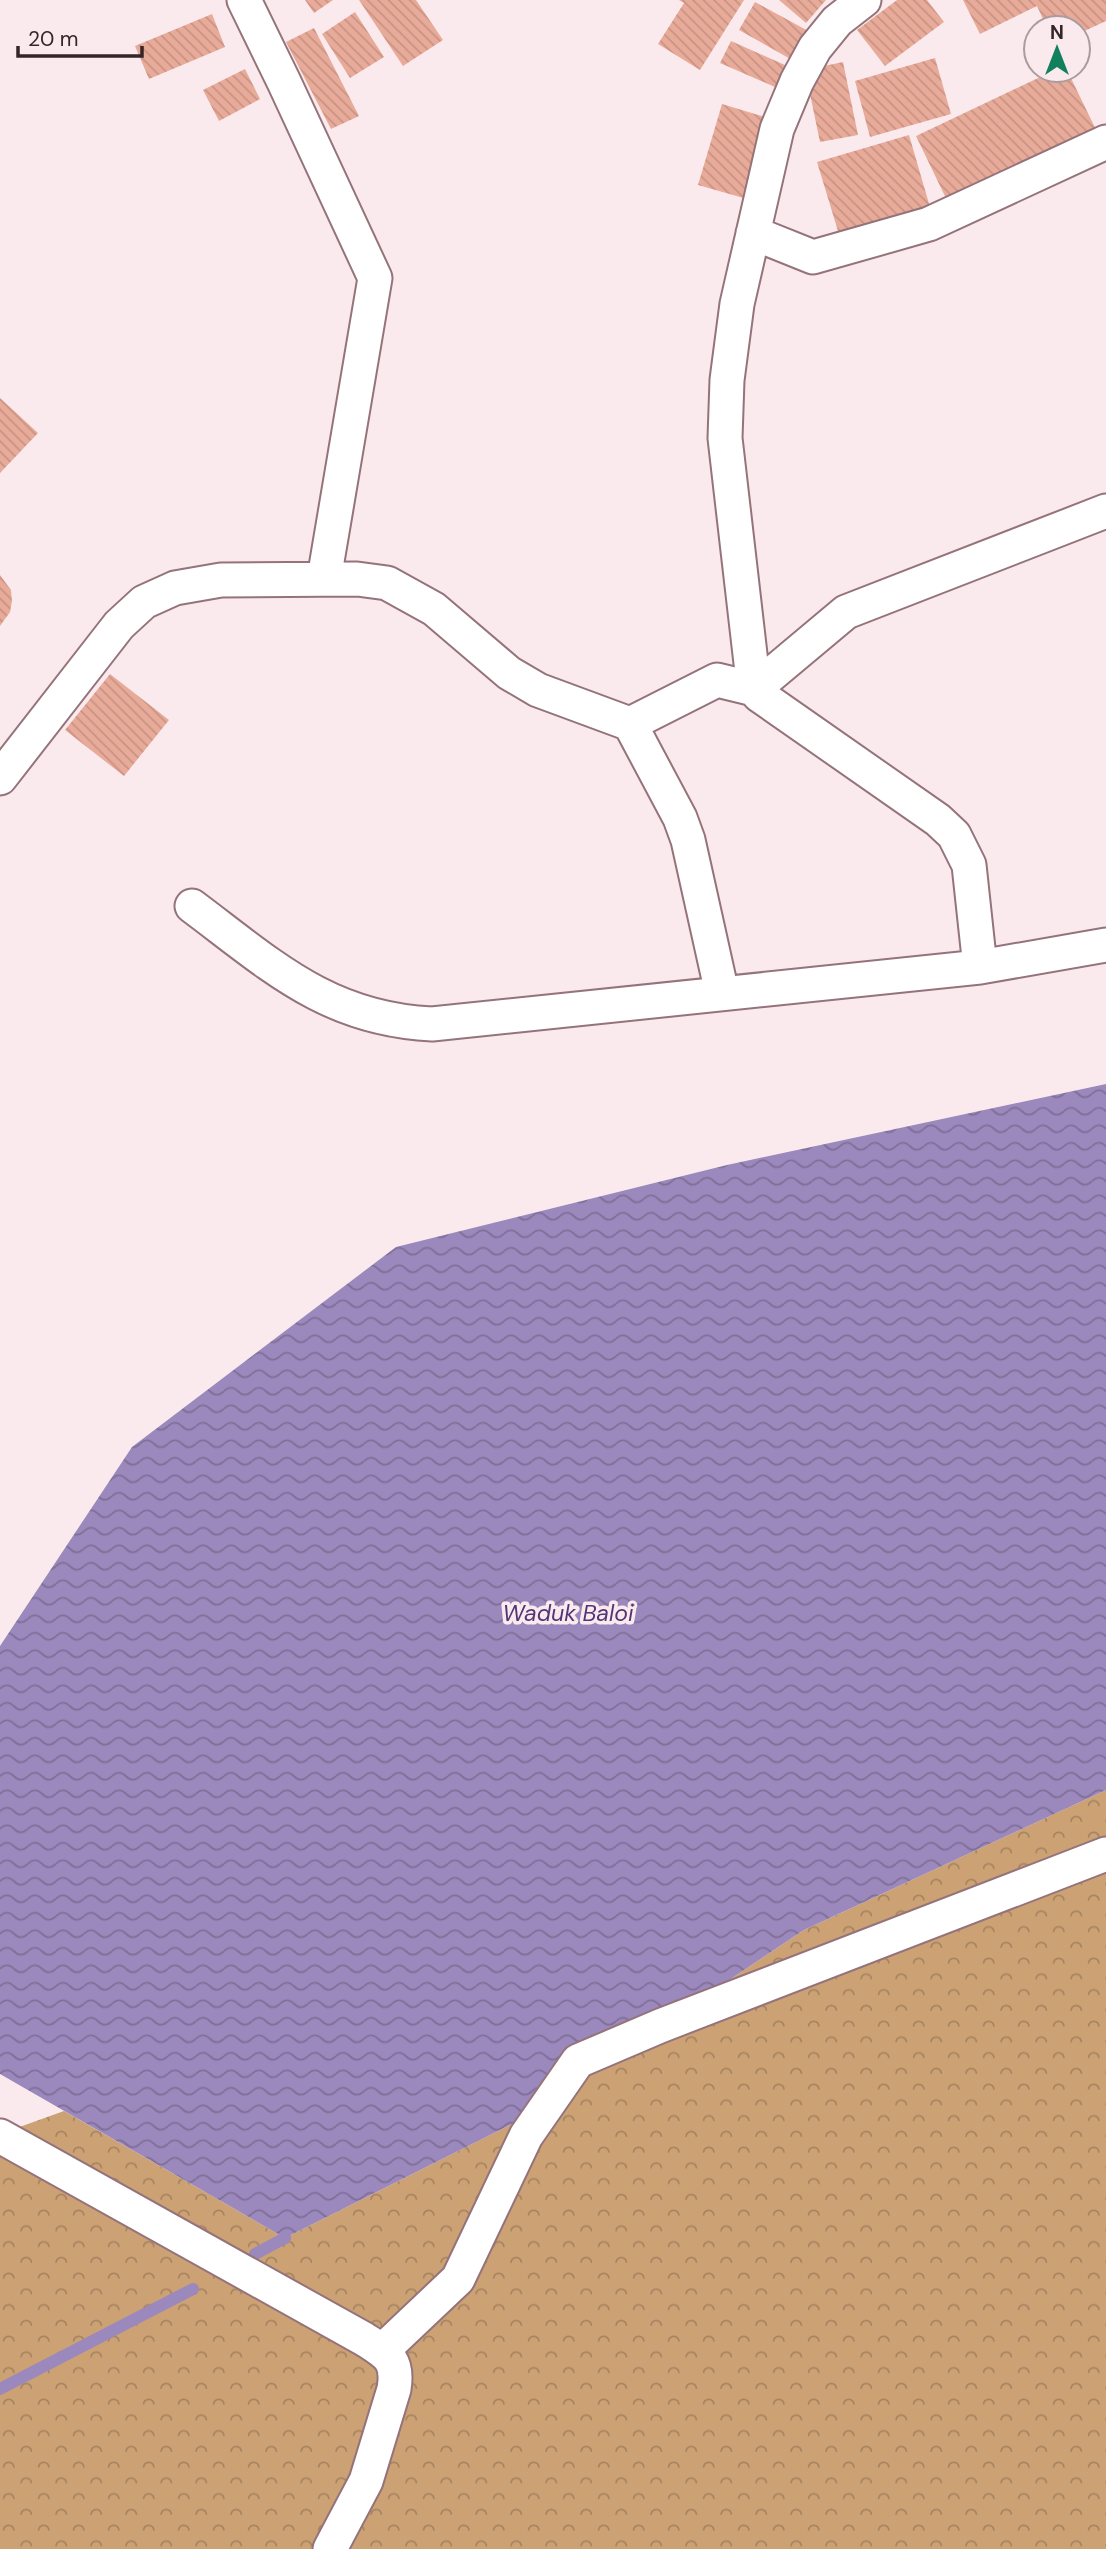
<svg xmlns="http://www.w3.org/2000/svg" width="1106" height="2549" viewBox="0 0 1106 2549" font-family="'DM Sans',sans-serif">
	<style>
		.forest { fill: url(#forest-crowns) }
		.water { fill: url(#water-waves) }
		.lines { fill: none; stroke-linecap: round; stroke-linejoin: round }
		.stream { stroke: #9b88bc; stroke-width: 12 }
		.building { fill: url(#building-back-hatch) }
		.minor-casing { stroke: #95737a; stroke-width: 37 }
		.minor { stroke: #fff; stroke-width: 33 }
		.labels { text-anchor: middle; stroke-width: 7; stroke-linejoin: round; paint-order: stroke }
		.water-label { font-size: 23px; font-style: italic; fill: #513677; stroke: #faeaed }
	</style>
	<defs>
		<pattern id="forest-crowns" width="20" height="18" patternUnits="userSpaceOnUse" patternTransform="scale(1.75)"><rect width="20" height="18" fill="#cca275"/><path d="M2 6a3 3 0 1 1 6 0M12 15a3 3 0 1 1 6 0" fill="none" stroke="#a68460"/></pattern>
		<pattern id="water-waves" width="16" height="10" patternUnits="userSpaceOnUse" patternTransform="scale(1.75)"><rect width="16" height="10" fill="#9b88bc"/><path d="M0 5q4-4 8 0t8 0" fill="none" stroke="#7f6f99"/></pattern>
		<pattern id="building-back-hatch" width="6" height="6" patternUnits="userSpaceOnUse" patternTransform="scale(1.75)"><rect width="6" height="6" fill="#e9ab99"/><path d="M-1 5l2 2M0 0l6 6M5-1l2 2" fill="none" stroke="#c89384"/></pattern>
	</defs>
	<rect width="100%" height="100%" fill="#faeaed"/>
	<path class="forest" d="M1106,1790V2549H0V2134L64,2111L285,2238L518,2121L804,1930Z"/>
	<path class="water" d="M1106,1084V1790L804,1930L518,2121L285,2238L0,2074V1646L132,1447L396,1247L727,1165Z"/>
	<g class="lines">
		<path class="stream" d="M255,2254L285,2238
			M0,2389L193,2289"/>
	</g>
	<path class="building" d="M305,0H333L314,13Z
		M359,0H416L443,40L403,66Z
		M679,0H744L700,70L658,44L684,3Z
		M779,0H826L806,23Z
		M897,0H927L944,22L885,66L857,30Z
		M963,0H1106V21L1078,34V28H1047L1037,6L980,34Z
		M755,2L810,32L794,61L739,30Z
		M355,12L384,57L350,78L322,34Z
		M212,14L225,47L149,79L135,46Z
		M314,28L359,116L331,129L286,42Z
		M731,41L785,65L775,87L720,63Z
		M935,58L951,114L870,137L855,81Z
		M843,62L858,135L820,142L805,70Z
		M245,69L260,99L219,121L203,90Z
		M1055,70H1067L1103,144L954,215L916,136Z
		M722,104L771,119L747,199L698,185Z
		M909,135L932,214L841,241L817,162Z
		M0,398L38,433L0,473Z
		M0,575L11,590L12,601L10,612L0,626Z
		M110,674L169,720L124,776L65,730Z"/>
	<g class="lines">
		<defs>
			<path id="minor" d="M244,0L284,82L375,278L324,579
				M864,0L837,21L815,48L797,81L777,129L737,304L727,380L725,438L754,689L759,695L938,820L954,835L969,865L980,967
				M753,233L813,257L929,224L1106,142
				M630,724L680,818L688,840L722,993
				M0,778L119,625L144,602L175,588L221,580L357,579L387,583L434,609L509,673L538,690L630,724L717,680L754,689L846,612L1106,511
				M192,906C271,965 327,1019 432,1024L980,967L1106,945
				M0,2136L364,2339C387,2354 399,2359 394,2389L366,2481L330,2549
				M382,2351L458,2279L526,2136L578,2061L660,2026L1106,1854"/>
		</defs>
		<use href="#minor" class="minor-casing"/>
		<use href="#minor" class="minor"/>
	</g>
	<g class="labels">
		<g class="water-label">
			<text x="568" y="1621">Waduk Baloi</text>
		</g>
	</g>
	<g transform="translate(1057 49)"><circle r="33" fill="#faeaed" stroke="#aa9b9e" stroke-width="2"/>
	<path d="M0-5L12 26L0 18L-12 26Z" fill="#13805d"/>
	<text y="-10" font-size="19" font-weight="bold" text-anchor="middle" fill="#332528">N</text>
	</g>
	<path d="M18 46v10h124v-10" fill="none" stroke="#332528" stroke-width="3.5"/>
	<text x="28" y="46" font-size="21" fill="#332528" stroke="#faeaed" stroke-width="5" paint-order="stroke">20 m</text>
</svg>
